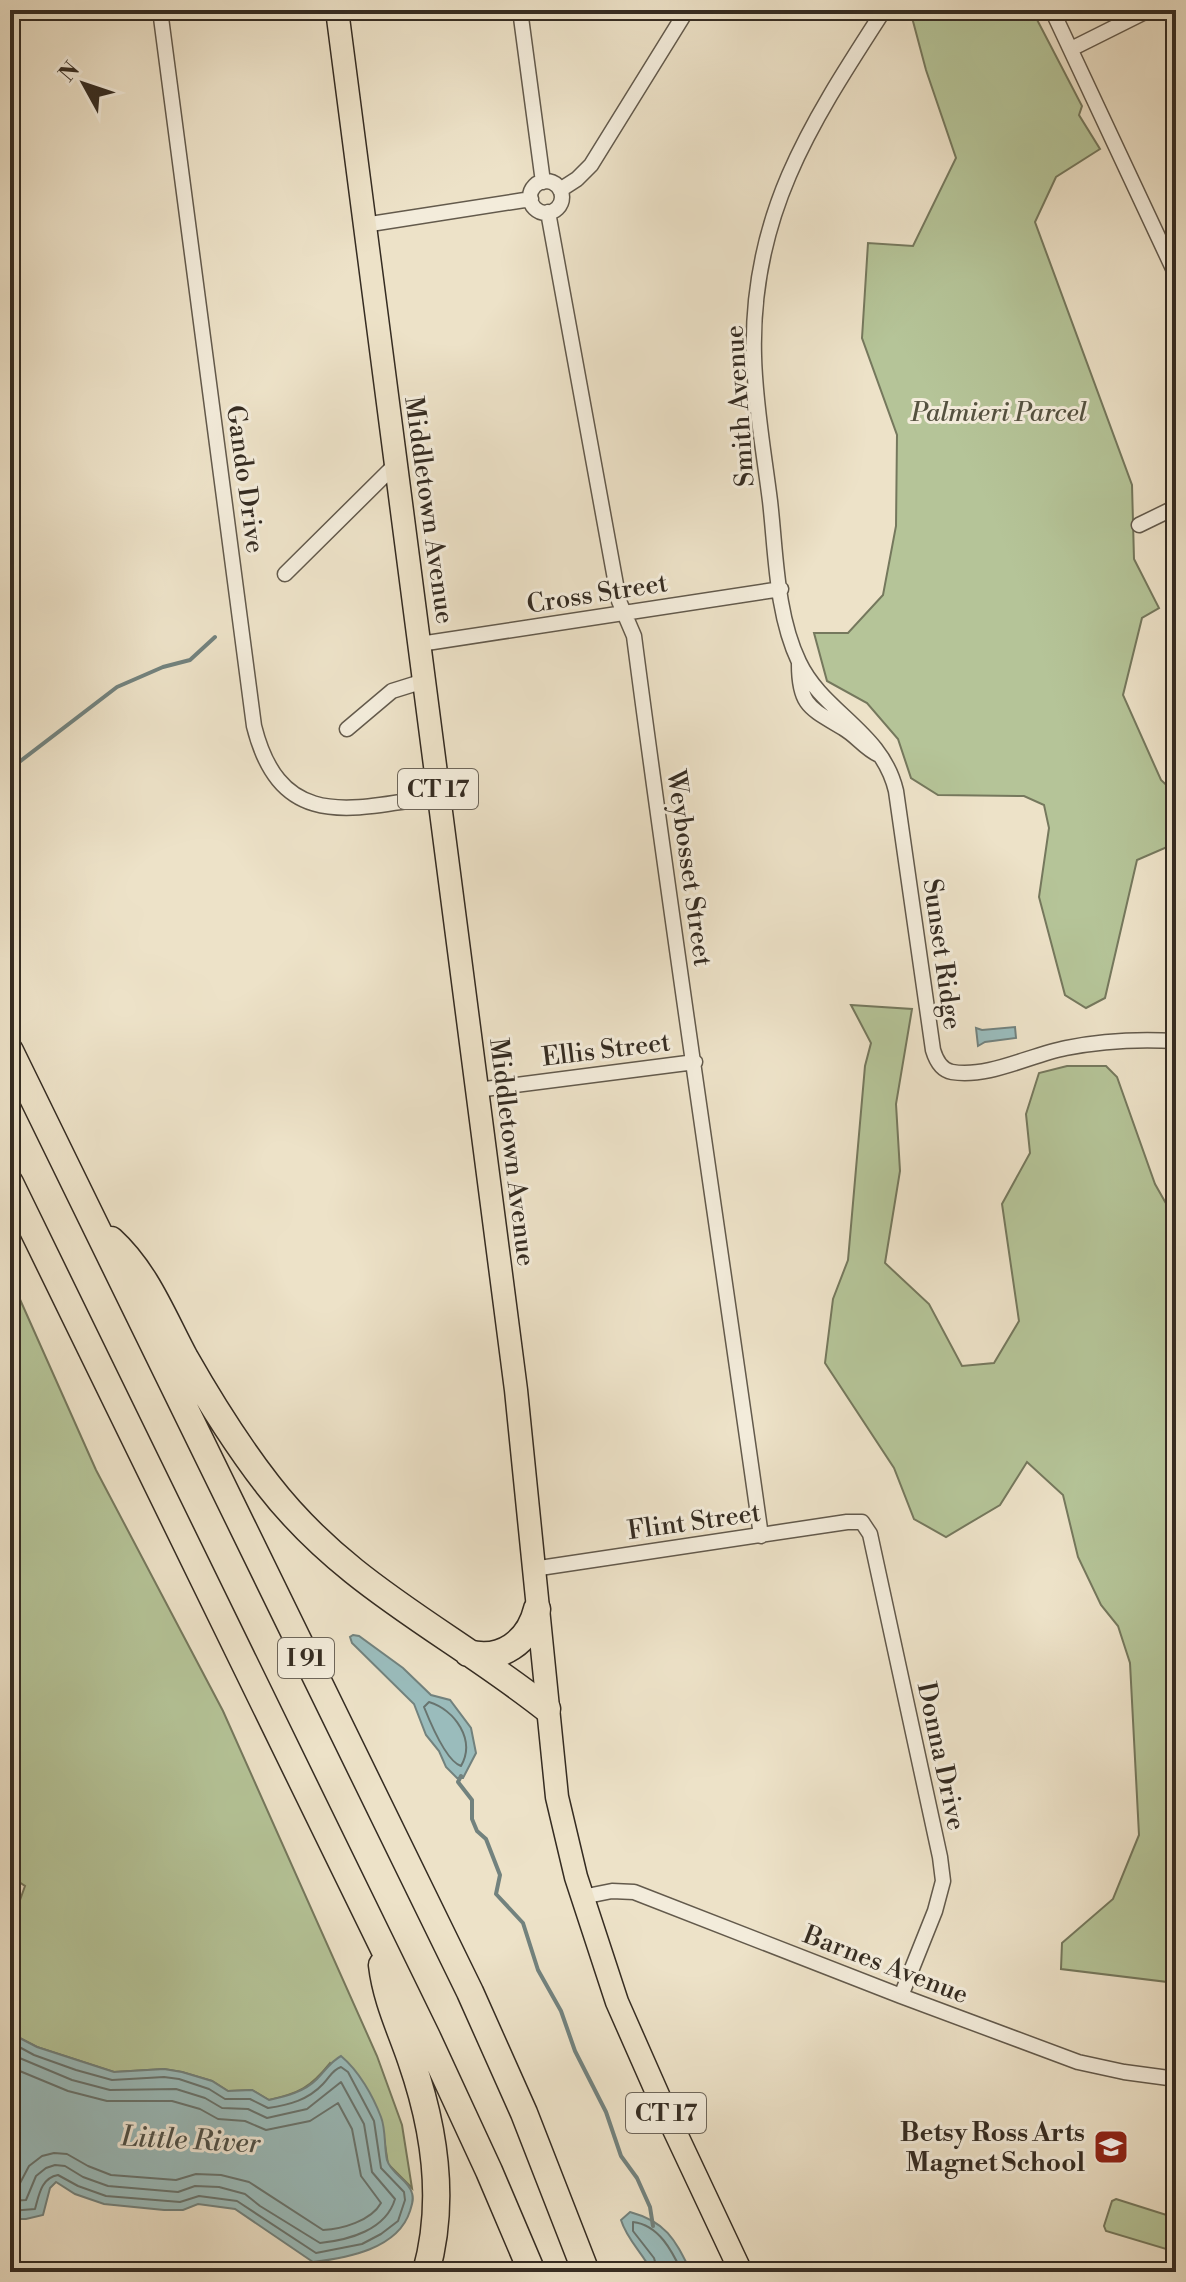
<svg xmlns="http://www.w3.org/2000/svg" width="1186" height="2282" viewBox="0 0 1186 2282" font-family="'Libre Bodoni',serif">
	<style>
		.green { fill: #b5c498; stroke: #75785d; stroke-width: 2 }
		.water { fill: #9abcbc; stroke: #72827e; stroke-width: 2 }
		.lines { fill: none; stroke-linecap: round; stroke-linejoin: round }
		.shore { stroke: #68746f; stroke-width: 2 }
		.stream { stroke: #72827e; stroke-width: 4 }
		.minor-casing { stroke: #635a4c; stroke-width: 17 }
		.primary-casing { stroke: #352c22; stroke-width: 25 }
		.motorway-casing { stroke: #352c22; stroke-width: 29 }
		.minor { stroke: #f3ecdb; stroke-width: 14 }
		.primary { stroke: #ede2c8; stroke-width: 22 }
		.motorway { stroke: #ede2c8; stroke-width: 26 }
		.labels { text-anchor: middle; stroke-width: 6; stroke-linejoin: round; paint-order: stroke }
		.shield { fill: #f3ecdb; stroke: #6e665a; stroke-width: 2 }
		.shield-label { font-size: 24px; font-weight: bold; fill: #352c22 }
		.street-label { font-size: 26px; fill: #352c22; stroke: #f3ecdb }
		.park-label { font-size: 26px; font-style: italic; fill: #555240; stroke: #f3ecdb }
		.poi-label { font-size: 26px; font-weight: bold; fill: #352c22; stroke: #f3ecdb; text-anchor: end }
		.water-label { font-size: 28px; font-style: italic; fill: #4e5048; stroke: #f3ecdb }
	</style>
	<rect width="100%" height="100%" fill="#ede2c8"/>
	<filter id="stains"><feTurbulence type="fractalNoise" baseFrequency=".0025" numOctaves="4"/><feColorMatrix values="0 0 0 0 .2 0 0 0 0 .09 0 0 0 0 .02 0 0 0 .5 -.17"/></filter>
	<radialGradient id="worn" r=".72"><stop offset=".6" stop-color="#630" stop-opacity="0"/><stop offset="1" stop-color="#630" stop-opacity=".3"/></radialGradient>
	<path class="green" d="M910,10H1032L1082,106L1079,115L1100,149L1056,177L1035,222L1132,485L1134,559L1159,608L1142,618L1123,695L1161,780L1176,794V859L1167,847L1137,860L1105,998L1086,1008L1065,995L1039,897L1049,828L1044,805L1024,796L938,795L911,778L898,739L867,703L827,681L814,633H848L883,595L896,526L897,435L862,338L868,243L913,246L956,158L926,70Z
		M851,1005L912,1009L896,1104L900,1171L885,1263L929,1304L962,1366L994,1363L1019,1321L1002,1204L1030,1153L1026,1114L1039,1073L1067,1066H1106L1117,1077L1155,1184L1176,1221V1983L1061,1969L1062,1943L1113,1899L1139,1835L1130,1663L1118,1626L1101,1605L1078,1557L1063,1495L1027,1462L1000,1505L946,1537L914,1519L894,1468L825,1363L833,1299L848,1260L865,1066L871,1043Z
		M10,1277L96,1470L223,1711L377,2056L402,2125L412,2188L388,2164L381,2119L330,2063C310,2088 299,2093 269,2100L252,2090L228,2091L212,2081L182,2072L164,2069L114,2072L37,2047L10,2033V1928L25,1886L10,1876Z
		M1116,2199L1176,2218V2252L1106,2231L1104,2226L1112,2201Z"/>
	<path class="water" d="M1015,1027L1016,1038L985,1042L978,1046L976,1028L982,1030Z
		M353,1635L359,1636L403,1668L431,1695L450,1700L471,1728L476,1753L463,1778H457L446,1767L439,1751L426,1735L414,1704L352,1643L350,1637Z
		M10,2033L37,2047L114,2072L164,2069L182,2072L212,2081L228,2091L252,2090L269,2100C287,2096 304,2092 317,2079C326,2070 330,2062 341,2056C359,2071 373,2096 381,2117C386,2130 384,2146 387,2160C391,2174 409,2180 412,2193C414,2200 412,2204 410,2211C398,2249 347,2258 313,2262L235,2209L198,2204L183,2210H164L104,2204L75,2194L56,2182L50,2188L43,2215L26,2219H10Z
		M630,2212C667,2222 675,2240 691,2272H652C643,2253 627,2240 621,2220Z"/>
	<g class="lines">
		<path class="shore" d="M429,1702C455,1710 476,1740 461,1766C446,1761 430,1722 424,1707Z
			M10,2042L34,2055L76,2070L112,2080L164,2077L179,2079L209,2089L225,2099H250L268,2108C289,2105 308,2100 323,2084C330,2077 332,2070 341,2067L348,2072L374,2121L381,2168L404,2192L405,2200L398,2221L381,2234L362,2244L316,2253L237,2201L199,2196L180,2202L106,2196L78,2186L58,2175C41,2178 39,2195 35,2209L10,2211
			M10,2054L72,2080L110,2090L176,2089L205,2098L222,2108L248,2109L267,2118L307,2109L341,2082L364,2124L372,2172L395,2199C386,2230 349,2240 320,2243L260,2206L245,2194L219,2187L195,2186L178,2192L108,2186L83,2177L65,2166L55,2165L46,2168L36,2176L26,2200L10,2201
			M10,2067L68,2091L107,2101H172L200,2109L218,2119L245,2121L266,2130L310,2121L338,2103L352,2129L361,2176L381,2203C371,2221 342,2229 323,2230L249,2182L221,2175L196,2174L176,2180L111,2175L88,2166L67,2154L54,2153L42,2156L29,2166L18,2187L10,2189
			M658,2272L654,2258L633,2231V2222C659,2225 672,2251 682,2272"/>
		<path class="stream" d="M10,769L117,687L163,667L190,660L215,637
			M461,1776L458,1782L472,1800V1819L477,1831L486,1839L500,1875L496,1894L523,1923L538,1970L561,2011L575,2051L606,2112L621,2156L637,2178L650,2207L653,2226"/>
		<defs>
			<path id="minor" d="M160,10L254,726C281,834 354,808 439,796
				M520,10L543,182
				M884,10C811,123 750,215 754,356C755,404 764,453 770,501C776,553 776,614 799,662C823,713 882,731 896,791L933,1050C936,1060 941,1070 952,1072C989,1078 1030,1055 1066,1048C1100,1041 1141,1039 1176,1041
				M1052,10L1176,275
				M1071,49L1149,10
				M530 197a16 16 0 1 1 32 0a16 16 0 1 1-32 0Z
				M560,190L577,179L591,165L687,10
				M548,212L619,601L634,636C673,936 719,1236 761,1536
				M364,225L531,199
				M1139,525L1176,507
				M285,574L396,464
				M420,644L781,589
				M799,664C799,706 810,708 843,728C857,736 864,748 879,755
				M347,729L392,691L424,681
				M477,1090L695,1062
				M533,1569L847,1522H862L870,1534L940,1857L943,1881L935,1911L901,1996
				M582,1897L612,1891L634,1892L901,1996L1078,2062L1124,2072L1176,2079"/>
			<path id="primary" d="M337,10L516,1390L557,1797L576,1877L617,2002L662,2104L741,2272"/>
			<path id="motorway" d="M10,1051L470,1992L524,2113L586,2272
				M10,1183L427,2037L489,2171L532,2272
				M111,1240C146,1272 163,1317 185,1358C210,1402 237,1445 268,1485C346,1586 450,1632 547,1709
				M468,1653C501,1662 529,1642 537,1609
				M382,1965C386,1999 400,2028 411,2060C435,2129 446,2201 426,2272"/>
		</defs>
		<use href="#minor" class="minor-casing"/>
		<use href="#primary" class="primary-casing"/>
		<use href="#motorway" class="motorway-casing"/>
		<use href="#minor" class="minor"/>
		<use href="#primary" class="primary"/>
		<use href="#motorway" class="motorway"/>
	</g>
	<defs>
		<symbol id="school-square" viewBox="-11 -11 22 22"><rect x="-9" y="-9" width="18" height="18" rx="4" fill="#8f2418" stroke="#f3ecdb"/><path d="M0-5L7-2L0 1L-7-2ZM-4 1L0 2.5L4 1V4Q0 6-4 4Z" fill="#fff"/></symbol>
	</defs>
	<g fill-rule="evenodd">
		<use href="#school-square" x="1091" y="2127" width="40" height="40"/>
	</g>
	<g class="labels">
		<g class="shield">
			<rect x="398" y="769" width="80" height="40" rx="6"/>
			<rect x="278" y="1638" width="56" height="40" rx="6"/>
			<rect x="626" y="2093" width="80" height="40" rx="6"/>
		</g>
		<g class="shield-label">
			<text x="438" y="797">CT 17</text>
			<text x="306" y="1666">I 91</text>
			<text x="666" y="2121">CT 17</text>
		</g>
		<g class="street-label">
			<text transform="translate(739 406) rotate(-94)" y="9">Smith Avenue</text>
			<text transform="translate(246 479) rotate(82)" y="9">Gando Drive</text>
			<text transform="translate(430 510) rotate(82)" y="9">Middletown Avenue</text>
			<text transform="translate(597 593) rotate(-9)" y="9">Cross Street</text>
			<text transform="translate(690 868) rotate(82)" y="9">Weybosset Street</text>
			<text transform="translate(943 954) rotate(82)" y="9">Sunset Ridge</text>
			<text transform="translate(606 1049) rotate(-7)" y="9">Ellis Street</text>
			<text transform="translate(513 1152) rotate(83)" y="9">Middletown Avenue</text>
			<text transform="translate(694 1521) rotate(-8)" y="9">Flint Street</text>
			<text transform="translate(942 1756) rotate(78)" y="9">Donna Drive</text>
			<text transform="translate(886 1964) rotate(21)" y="9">Barnes Avenue</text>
		</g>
		<g class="park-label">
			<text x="999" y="421">Palmieri Parcel</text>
		</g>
		<g class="poi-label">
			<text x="1085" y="2141">Betsy Ross Arts<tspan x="1085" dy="30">Magnet School</tspan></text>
		</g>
		<g class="water-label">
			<text transform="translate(191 2139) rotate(3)" y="10">Little River</text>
		</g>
	</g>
	<rect width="1186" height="2282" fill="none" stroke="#ede2c8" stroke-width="40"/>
	<rect x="12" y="12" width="1162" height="2258" fill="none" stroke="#352c22" stroke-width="4"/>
	<rect x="20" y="20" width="1146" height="2242" fill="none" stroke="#352c22" stroke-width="2"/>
	<g transform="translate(84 84) rotate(310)" stroke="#f3ecdb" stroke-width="6" paint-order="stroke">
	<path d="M0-6L14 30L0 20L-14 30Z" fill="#352c22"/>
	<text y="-12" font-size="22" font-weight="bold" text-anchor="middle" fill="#352c22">N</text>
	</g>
	<rect width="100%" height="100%" filter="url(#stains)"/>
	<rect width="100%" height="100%" fill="url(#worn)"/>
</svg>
